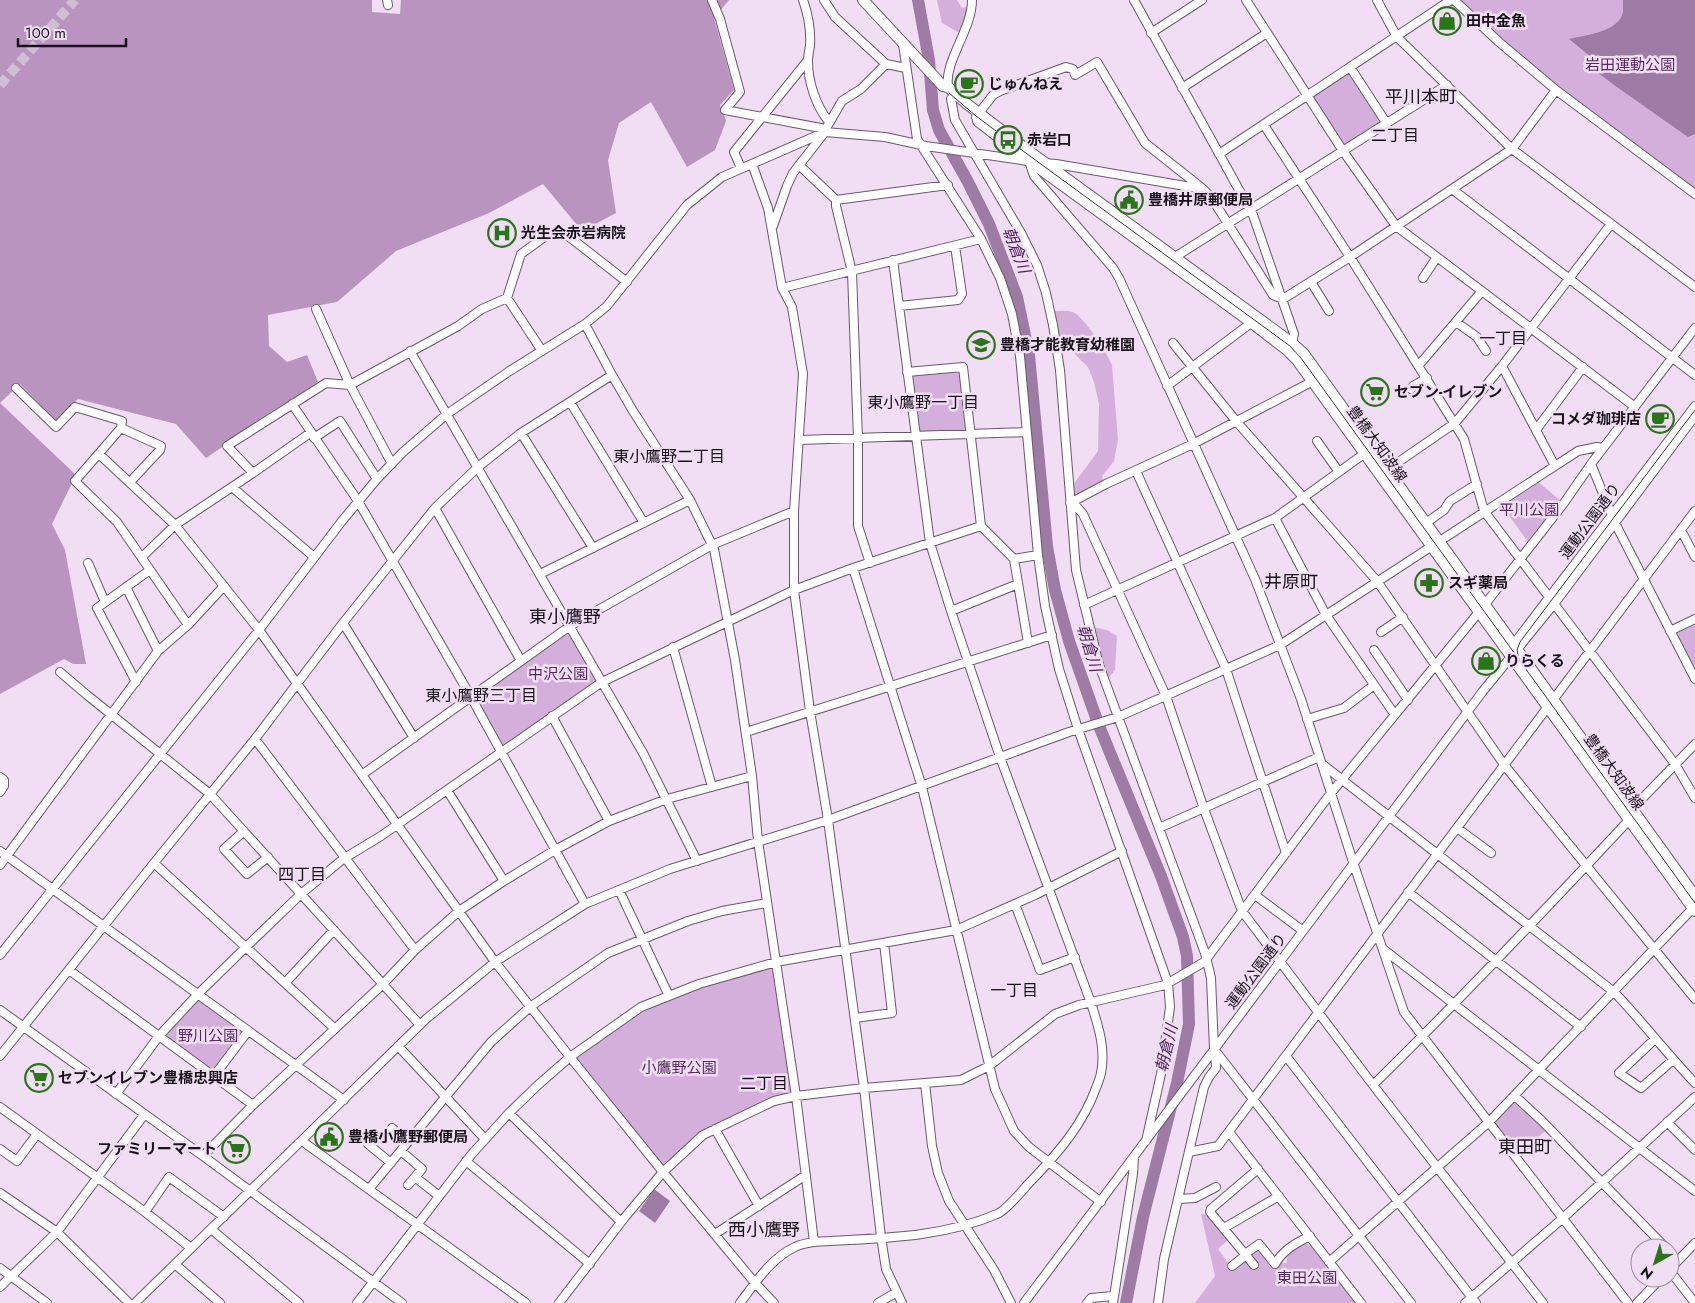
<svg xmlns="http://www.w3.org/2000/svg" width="1695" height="1303" viewBox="0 0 1695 1303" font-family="Jost,'Noto Sans JP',sans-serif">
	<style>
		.green { fill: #d4afdb }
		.forest { fill: #b894bf }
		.water { fill: #9e7ba5 }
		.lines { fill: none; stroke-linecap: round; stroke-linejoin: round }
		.river { stroke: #9e7ba5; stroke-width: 12 }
		.major-tunnel { stroke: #d0bfd4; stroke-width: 10; stroke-dasharray: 10 5; stroke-linecap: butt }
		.minor-casing { stroke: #69586c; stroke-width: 10 }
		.major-casing { stroke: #69586c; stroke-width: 12 }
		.minor { stroke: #fff; stroke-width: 8 }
		.major { stroke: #fff; stroke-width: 10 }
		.tram { stroke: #39303b; stroke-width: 1 }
		.labels { text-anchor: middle; stroke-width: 5; stroke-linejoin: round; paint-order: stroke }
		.poi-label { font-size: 15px; font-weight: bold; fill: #181119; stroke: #f1def5; text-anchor: start }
		.park-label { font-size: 15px; fill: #572a60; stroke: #f1def5 }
		.street-label { font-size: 15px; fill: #181119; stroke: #f1def5 }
		.neighbourhood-label { font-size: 16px; fill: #181119; stroke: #f1def5 }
		.water-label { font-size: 16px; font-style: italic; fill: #4f2358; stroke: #f1def5 }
		.quarter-label { font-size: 18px; fill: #181119; stroke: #f1def5 }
	</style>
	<rect width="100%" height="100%" fill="#f1def5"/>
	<path class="green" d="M937,0H957L962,8L970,6L961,34L942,23Z
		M1454,0H1695V194L1556,90Z
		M1350,67L1387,124L1347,149L1341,147L1311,100L1314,92Z
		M1054,311C1060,311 1067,310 1073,312C1085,318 1107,353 1112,365L1118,440L1114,461L1102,476L1104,481L1076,495L1073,493V485L1098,451L1099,404L1094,382L1088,367L1060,340Z
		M963,367L970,434L916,436L907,372Z
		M1537,481L1561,501L1529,543L1501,505Z
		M1695,624V665L1691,668L1675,637L1676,634Z
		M570,626L602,682L501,752L471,697Z
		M1093,627L1107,630L1117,636L1115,670L1107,680L1099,659Z
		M776,962L796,1096L774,1101L703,1135L663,1172L570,1057L641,1007Z
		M198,994L248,1031L214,1076L159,1036Z
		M1514,1102H1519L1546,1130L1520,1155L1494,1122Z
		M1201,1214L1209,1215L1229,1239L1218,1249L1232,1268L1258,1247L1270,1262L1287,1263C1285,1254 1296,1242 1306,1244C1308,1244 1311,1246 1314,1247L1356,1303H1195L1215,1276Z"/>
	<path class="forest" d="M0,0H372V12L400,14L401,0H729L714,18L734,90L720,105L726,121L715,150L687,167L651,102L619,123L608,160L616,213L582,231L543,184L489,213L396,251L337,302L268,315L269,346L287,362L307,355L318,382L206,458L176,424L78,399L56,421L20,384L0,403Z
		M0,403L76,475L52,524L65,550L86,664H73L64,659L0,694Z"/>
	<path class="water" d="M1623,0H1695V134L1688,137L1614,85L1588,65L1591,57L1569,39C1586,35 1619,32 1623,12C1623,8 1623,4 1623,0Z
		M654,1189L670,1201L655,1223L639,1211Z"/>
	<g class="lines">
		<path class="river" d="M918,0L929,60L933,110L939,130L968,182L989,224L1017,297L1029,355L1047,546L1055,590L1069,641L1099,726L1161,876L1183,937L1187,956L1189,1024L1177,1083L1143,1217L1126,1303"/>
		<path class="major-tunnel" d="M0,85L75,0"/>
		<defs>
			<path id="minor" d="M387,0L388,5
				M712,0L720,19L740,92L725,110L826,129L825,132L793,173L787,186L773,226
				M803,0C808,14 811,30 810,46C809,51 808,56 808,61C808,82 816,106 829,122
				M824,0L835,17L886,64L906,68
				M1134,0L1253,215L1294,334L1292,343L1289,347
				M1246,0L1343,151L1396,226L1635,407
				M1377,0L1397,37L1512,149L1695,287
				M1454,0L1499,42L1556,90L1695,194
				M1151,33L1202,0
				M903,44L917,139L981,239L1000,278L1012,314L1020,356L1038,555L1045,606L1059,669L1078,729L1168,983L1170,1007L1161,1074L1146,1141
				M1350,67L1387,124
				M948,87C944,61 972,30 972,0
				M1182,88L1267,33
				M951,99L955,120L1021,233L1037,265L1046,293L1053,325L1060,370L1076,570L1099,665L1205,953L1211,978L1214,1049L1411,1303
				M976,117L993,95L1000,91L1066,67L1073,69L1075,75L1097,62L1145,143L1203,189L1211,197L1273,295L1283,299L1350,257L1512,149L1556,90
				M828,125L842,101L861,89L886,64
				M1264,125L1350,257L1464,439L1484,511L1675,764L1695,798
				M1219,154L1451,0
				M1029,161L1034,176L1113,268L1119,278L1255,579L1301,699L1354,865L1404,1012L1628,1303
				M1044,163L1056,164L1203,189
				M752,164L768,208L782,288L792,307L803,374L794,511V590L810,711L828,820L864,1088L881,1237L886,1269L902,1303
				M799,165L836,200V206L852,272L858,439V526L870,563
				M741,168L734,152L808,60
				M1452,189L1695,375
				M836,200L948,185
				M1175,257L1447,85
				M1423,278L1437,257
				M1311,282L1329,311
				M782,288L981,239
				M507,298L542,351
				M899,306L958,300L962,294L955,246
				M316,309L350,385L392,464
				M1456,322L1477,337L1486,351
				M585,324L612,375L633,411L690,500L714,549L735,660L752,776L758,841L796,1096L814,1242
				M1173,343L1236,421L1377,581L1505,766L1695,999
				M410,351L643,753L697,861
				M1419,365L1482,291
				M1502,366L1555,466
				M907,372L963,367L981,526L1014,559L1028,643
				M1317,379L1193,444L1106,484L1070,503L1076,506L1083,514L1166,696L1204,809L1242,911L1373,1085L1543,1303
				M1167,386L1255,320
				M16,388L56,427L75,407L122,421L121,428
				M1411,389L1413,386L1427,378
				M570,402L644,523
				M292,404L358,501L471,697L585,904
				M1536,430L1583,367
				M521,433L593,548
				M314,438L340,421L377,479
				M800,440L1027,432
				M1317,441L1339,472
				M99,454L175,525L259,630L495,962L570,1057L663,1172L755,1283L774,1303
				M1591,464L1615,523L1695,679
				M1136,471L1226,669L1286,853
				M1384,472L1455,423L1502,366L1611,224
				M253,473L227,446L326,383L350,385L458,326L482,309L507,298L521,254L547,235L555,232L567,235L627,282
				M130,482L160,450L161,446L121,428L75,481L117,522L188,625
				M232,487L314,557
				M435,508L521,661
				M1275,518L1326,615L1395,715
				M1426,523L1444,510L1450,501L1477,484
				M1681,530L1695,557
				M142,557L175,525L253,473L310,433
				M1014,559L1038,555
				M88,563L105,602
				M853,568L922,787L995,1089L1014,1131L1029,1147L1101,1202
				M540,574L690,500
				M126,587L158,651
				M1084,605L1275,518L1368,451
				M951,611L1018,584
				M343,623L414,738
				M1670,631L1695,619
				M1381,632L1403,617
				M673,647L712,787
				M1512,648L1513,645L1695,406
				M1374,650L1408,700
				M60,672L87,695L210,794L420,1025
				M136,682L97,608L150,570
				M552,716L609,821
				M1307,719L1344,708L1374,685
				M746,732L1052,635
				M255,739L415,950
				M1322,764L1614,992C1642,1021 1667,1054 1695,1083
				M363,774L570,626L712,545L794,511
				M0,777L4,780V786L0,792
				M447,790L504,881
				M1159,828L1319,757
				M1457,828L1491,853
				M244,831L224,849L247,874L268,857
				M0,851L344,1100
				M154,863L334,1028
				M0,865L158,651L188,625L224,586
				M619,890L669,996
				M1408,892L1581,1027
				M1255,895L1303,931
				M1015,904L1040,970L1075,957
				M1383,949L1695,1191
				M0,955L259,630L342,521L377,479L403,452L447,414L508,372L585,324L607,306L687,205L722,177L825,132L885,137L926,146L1028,161
				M69,970L253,1105
				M285,983L334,930
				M0,1010L203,1156L402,1303
				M855,1018L892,1013L884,943
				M1655,1039L1619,1073L1641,1088L1673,1060
				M398,1046L485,1139
				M0,1056L154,863L255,739L343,623L435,508L478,467L521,433L612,375
				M1286,1056L1476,1303
				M214,1076L248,1031
				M925,1083L932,1146L938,1173L949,1201L994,1270L1011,1303
				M1373,1085C1461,999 1546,909 1630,819L1632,809L1695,744
				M116,1094L159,1036L198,994L246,947L301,894L343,859L381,836L602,682L794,590L853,568L981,526
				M1515,1096L1542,1121L1666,1248
				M0,1107L145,1212L191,1248
				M509,1113L621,1222
				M1667,1122L1695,1150
				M392,1128L408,1142
				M715,1129L759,1206
				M1229,1132L1361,1303
				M302,1141L526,1303
				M368,1144L391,1163
				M0,1149L17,1161L37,1134
				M401,1151L422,1169L408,1185
				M1189,1152L1218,1146L1695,511
				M203,1156L253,1105L383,984L415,950L459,911L504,881L555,850L609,821L667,799L752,776
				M466,1161L590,1264
				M415,1177L439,1196
				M369,1189L491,1042L530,1007L608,953L688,921L722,911L767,903
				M0,1193L57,1232L129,1303
				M1178,1199L1195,1198L1216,1187
				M145,1212L169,1177L224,1217
				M1224,1228L1279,1196
				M211,1229L299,1303
				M715,1234L806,1175
				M1245,1254L1259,1244L1275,1264C1283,1250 1296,1243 1310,1236
				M1329,1262L1489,1122L1695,906
				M176,1265L220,1303
				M1254,1265L1210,1212L1211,1209L1258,1169
				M1232,1266L1246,1255
				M0,1268L47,1303
				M1670,1269L1695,1243
				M1670,1271L1695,1303
				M0,1287L57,1232L144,1115
				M135,1303L426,1019L495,962L585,904L670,869L828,820L1069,732L1118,717L1280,645L1578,451L1597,447L1603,448
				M357,1303L471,1155L509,1113L538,1085L570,1057L641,1007L699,984L776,962L956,930L1035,895L1122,851
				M559,1303L625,1217L663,1172L703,1135L774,1101L796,1096L864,1088L961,1080L989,1066L1055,1014L1079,1005L1165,985L1204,962L1331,793L1479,612L1564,503L1591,464L1695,328
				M740,1303C756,1282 771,1258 795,1247C800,1244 808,1243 814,1242C876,1238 939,1239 997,1214C1006,1211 1024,1188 1032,1180C1059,1152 1083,1124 1096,1088C1098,1083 1100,1078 1101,1073C1106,1049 1098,1025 1091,1003L1000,757L951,611L930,543L893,260
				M878,1303L897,1292
				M1024,1303L1483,691L1554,604L1695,416
				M1087,1303L1091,1298L1113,1296
				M1113,1303L1133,1174L1134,1157
				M1158,1303L1164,1259L1204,1087L1209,1077L1216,1068L1215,1051
				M1465,1303L1563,1218L1695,1097
				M1637,1303L1661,1278"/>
			<path id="major" d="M863,0L943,86L948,87L967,104L1022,146L1258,318L1292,343L1304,354L1695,896
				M978,121L1029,161L1252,323L1287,350L1297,360L1695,911"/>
		</defs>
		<use href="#minor" class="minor-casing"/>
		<use href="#major" class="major-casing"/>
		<use href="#minor" class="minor"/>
		<use href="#major" class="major"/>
		<path class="tram" d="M949,93L976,116L1008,140L1290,346L1301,358L1695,903
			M1519,659L1517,650L1520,642L1695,410"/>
	</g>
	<defs>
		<symbol id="shop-ring" viewBox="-11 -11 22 22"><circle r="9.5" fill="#f1def5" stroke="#2a751a" stroke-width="1.5"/><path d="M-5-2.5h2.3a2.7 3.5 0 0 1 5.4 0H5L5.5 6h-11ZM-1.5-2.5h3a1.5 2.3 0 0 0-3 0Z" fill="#2a751a"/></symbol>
		<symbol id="cafe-ring" viewBox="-11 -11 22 22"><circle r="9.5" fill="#f1def5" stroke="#2a751a" stroke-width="1.5"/><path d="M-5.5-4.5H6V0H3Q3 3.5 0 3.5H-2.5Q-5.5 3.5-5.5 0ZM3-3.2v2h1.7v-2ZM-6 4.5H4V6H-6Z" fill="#2a751a"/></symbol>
		<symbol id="bus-ring" viewBox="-11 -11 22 22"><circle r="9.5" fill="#f1def5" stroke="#2a751a" stroke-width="1.5"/><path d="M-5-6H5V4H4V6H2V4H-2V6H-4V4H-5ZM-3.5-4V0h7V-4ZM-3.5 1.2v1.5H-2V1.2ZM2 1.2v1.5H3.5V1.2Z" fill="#2a751a"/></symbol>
		<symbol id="civic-ring" viewBox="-11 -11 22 22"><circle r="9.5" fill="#f1def5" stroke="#2a751a" stroke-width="1.5"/><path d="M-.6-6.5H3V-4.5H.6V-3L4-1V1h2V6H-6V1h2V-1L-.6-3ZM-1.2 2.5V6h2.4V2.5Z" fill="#2a751a"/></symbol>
		<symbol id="hospital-ring" viewBox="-11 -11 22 22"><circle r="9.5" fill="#f1def5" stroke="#2a751a" stroke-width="1.5"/><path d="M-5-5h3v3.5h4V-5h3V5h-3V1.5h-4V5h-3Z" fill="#2a751a"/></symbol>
		<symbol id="school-ring" viewBox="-11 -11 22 22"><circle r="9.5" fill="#f1def5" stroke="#2a751a" stroke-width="1.5"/><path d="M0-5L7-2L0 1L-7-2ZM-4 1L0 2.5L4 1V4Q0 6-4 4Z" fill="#2a751a"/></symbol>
		<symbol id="supermarket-ring" viewBox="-11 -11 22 22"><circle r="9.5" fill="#f1def5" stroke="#2a751a" stroke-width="1.5"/><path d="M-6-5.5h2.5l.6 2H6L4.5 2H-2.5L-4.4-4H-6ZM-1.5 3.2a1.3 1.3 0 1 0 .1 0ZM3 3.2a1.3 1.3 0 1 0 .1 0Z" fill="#2a751a"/></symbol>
		<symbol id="pharmacy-ring" viewBox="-11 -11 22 22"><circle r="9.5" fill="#f1def5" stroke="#2a751a" stroke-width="1.5"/><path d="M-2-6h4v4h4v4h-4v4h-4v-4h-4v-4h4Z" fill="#2a751a"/></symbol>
	</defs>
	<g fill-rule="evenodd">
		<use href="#shop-ring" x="1431" y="5" width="32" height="32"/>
		<use href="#cafe-ring" x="953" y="68" width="32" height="32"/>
		<use href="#bus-ring" x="992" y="124" width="32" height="32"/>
		<use href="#civic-ring" x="1113" y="184" width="32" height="32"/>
		<use href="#hospital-ring" x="486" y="217" width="32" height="32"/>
		<use href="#school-ring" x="965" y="329" width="32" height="32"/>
		<use href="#supermarket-ring" x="1359" y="376" width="32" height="32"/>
		<use href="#cafe-ring" x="1644" y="403" width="32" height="32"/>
		<use href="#pharmacy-ring" x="1413" y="567" width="32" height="32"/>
		<use href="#shop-ring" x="1470" y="645" width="32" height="32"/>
		<use href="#supermarket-ring" x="23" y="1062" width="32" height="32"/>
		<use href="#civic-ring" x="313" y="1121" width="32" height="32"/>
		<use href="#supermarket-ring" x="220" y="1133" width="32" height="32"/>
	</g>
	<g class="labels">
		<g class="poi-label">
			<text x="1466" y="26">田中金魚</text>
			<text x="988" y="89">じゅんねえ</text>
			<text x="1027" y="145">赤岩口</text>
			<text x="1148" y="205">豊橋井原郵便局</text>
			<text x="521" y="238">光生会赤岩病院</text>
			<text x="1000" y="350">豊橋才能教育幼稚園</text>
			<text x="1394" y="397">セブン-イレブン</text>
			<text x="1641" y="424" text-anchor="end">コメダ珈琲店</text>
			<text x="1448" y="588">スギ薬局</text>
			<text x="1505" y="666">りらくる</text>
			<text x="58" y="1083">セブンイレブン豊橋忠興店</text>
			<text x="348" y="1142">豊橋小鷹野郵便局</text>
			<text x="217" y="1154" text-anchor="end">ファミリーマート</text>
		</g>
		<g class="park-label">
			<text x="1630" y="70">岩田運動公園</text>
			<text x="1529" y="515">平川公園</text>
			<text x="558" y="679">中沢公園</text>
			<text x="208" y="1041">野川公園</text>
			<text x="679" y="1073">小鷹野公園</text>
			<text x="1307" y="1283">東田公園</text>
		</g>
		<g class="street-label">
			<text transform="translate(1377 444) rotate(54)" y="5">豊橋大知波線</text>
			<text transform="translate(1590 521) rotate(-53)" y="5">運動公園通り</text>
			<text transform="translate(1614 772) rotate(54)" y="5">豊橋大知波線</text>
			<text transform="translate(1256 971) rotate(-53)" y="5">運動公園通り</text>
		</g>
		<g class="neighbourhood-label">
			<text x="1395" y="141">二丁目</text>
			<text x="1503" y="344">一丁目</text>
			<text x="923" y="408">東小鷹野一丁目</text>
			<text x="669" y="462">東小鷹野二丁目</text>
			<text x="481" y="701">東小鷹野三丁目</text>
			<text x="302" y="880">四丁目</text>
			<text x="1014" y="996">一丁目</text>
			<text x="764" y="1089">二丁目</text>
		</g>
		<g class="water-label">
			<text transform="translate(1017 250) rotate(69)" y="6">朝倉川</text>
			<text transform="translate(1090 648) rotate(73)" y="6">朝倉川</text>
			<text transform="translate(1166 1048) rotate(-77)" y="6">朝倉川</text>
		</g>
		<g class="quarter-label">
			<text x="1421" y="103">平川本町</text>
			<text x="1291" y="588">井原町</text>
			<text x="565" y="623">東小鷹野</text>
			<text x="1525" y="1153">東田町</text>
			<text x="764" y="1236">西小鷹野</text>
		</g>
	</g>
	<g transform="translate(1655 1263) rotate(219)"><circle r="24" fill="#f1def5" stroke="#9a8c9d"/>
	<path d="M0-4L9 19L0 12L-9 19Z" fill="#2a751a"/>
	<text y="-8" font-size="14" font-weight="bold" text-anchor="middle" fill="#181119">N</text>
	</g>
	<path d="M18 38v8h108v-8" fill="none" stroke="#181119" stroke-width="2.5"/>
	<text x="25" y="38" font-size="15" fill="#181119" stroke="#f1def5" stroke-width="4" paint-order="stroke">100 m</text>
</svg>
